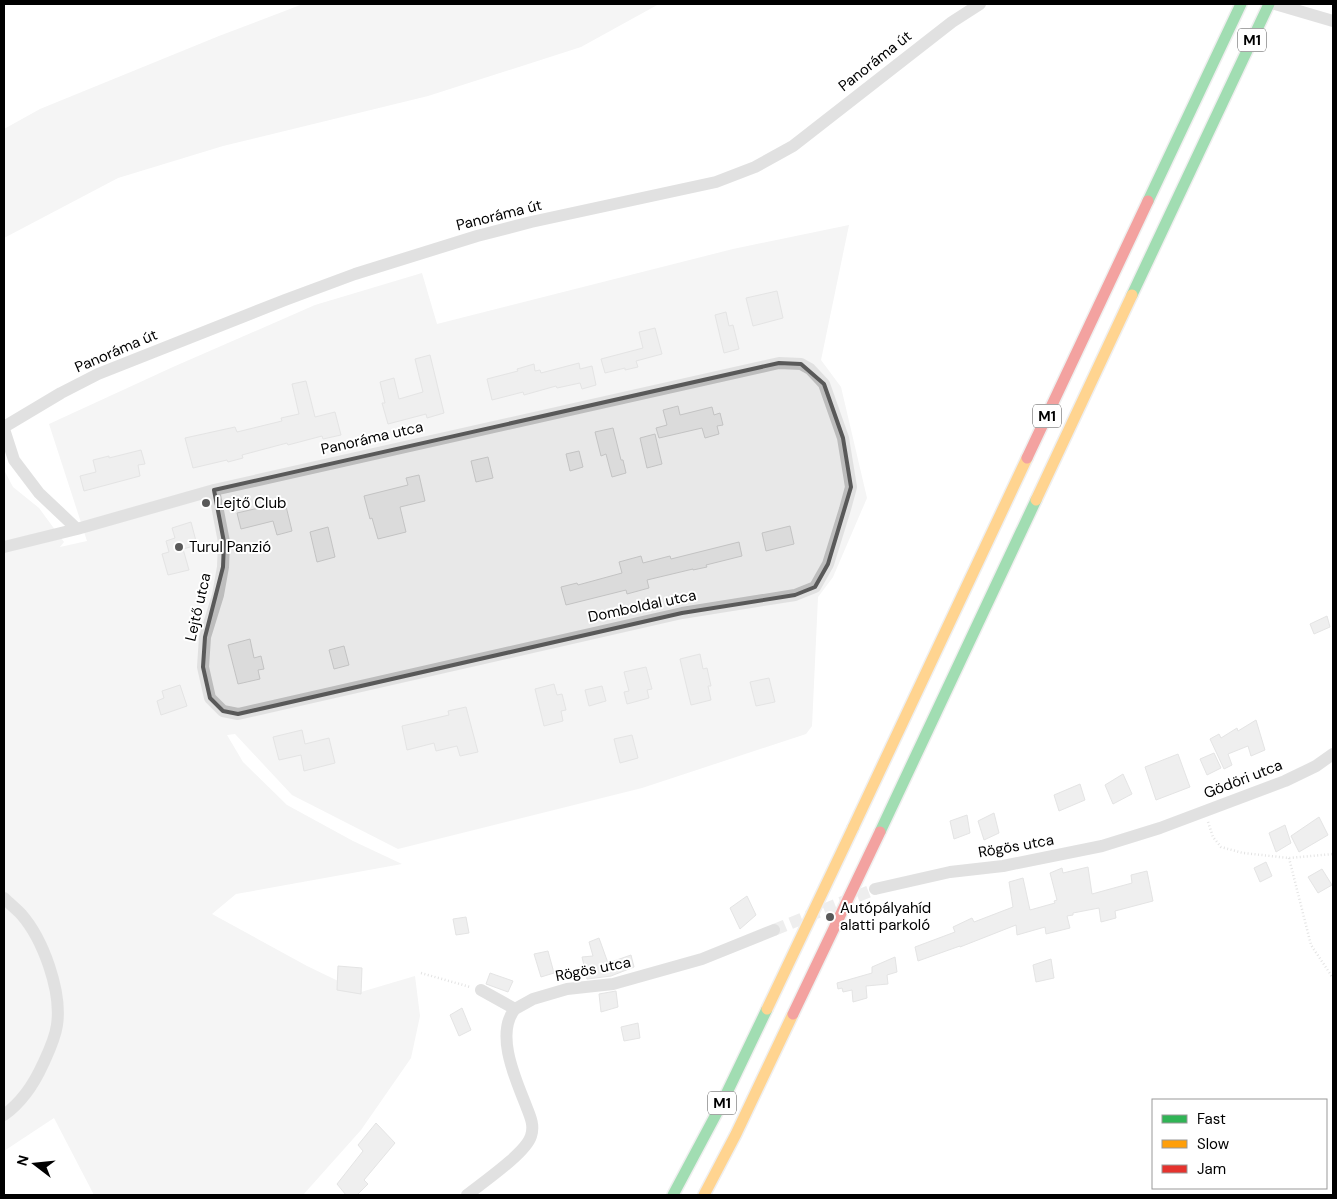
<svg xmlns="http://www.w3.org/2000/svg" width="1337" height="1199" viewBox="0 0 1337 1199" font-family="'DM Sans',sans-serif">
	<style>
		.green { fill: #e8e8e8 }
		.building { fill: #dbdbdb; stroke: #c3c3c3 }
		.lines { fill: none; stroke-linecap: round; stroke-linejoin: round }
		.street-tunnel { stroke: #d9d9d9; stroke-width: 12; stroke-dasharray: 12 6; stroke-linecap: butt }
		.fast-casing { stroke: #dbdbdb; stroke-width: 14 }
		.slow-casing { stroke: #dbdbdb; stroke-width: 14 }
		.jam-casing { stroke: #dbdbdb; stroke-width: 14 }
		.path { stroke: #c2c2c2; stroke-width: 2.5; stroke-dasharray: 1 2.5; stroke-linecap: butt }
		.street { stroke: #bdbdbd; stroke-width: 12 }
		.fast { stroke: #30b455; stroke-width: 11 }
		.slow { stroke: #ff9f0a; stroke-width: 11 }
		.jam { stroke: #e5322d; stroke-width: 11 }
		.slow-bridge-casing { stroke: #dbdbdb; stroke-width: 14; stroke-linecap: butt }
		.jam-bridge-casing { stroke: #dbdbdb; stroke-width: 14; stroke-linecap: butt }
		.slow-bridge { stroke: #ff9f0a; stroke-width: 11 }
		.jam-bridge { stroke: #e5322d; stroke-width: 11 }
		.marked { fill: none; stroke: #595959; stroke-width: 4; stroke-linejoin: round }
		.poi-dot { fill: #595959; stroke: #fff; stroke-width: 2 }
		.labels { text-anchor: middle; stroke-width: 4; stroke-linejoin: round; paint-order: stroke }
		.shield { fill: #fff; stroke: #4c4c4c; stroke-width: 1 }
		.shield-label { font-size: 14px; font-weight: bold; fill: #000 }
		.street-label { font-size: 15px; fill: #000; stroke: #fff }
		.poi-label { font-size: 15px; fill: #000; stroke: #fff; text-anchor: start }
	</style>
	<rect width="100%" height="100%" fill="#fff"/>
	<path class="green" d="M303,4H659L581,47L428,96L223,146L118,178L4,238V129L40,109L219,36Z
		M849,225L821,360L841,387L867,498L833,577L818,597L812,726L806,734L642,788L398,849L292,795L235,734L227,735L243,762L287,805L353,841L402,864L236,894L212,914L307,966L361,992L415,976L420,1016L411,1058L361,1130L303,1195H94L54,1118L4,1151V470L13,487L39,508L64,542L60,547L87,541L49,424L173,367L315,305L422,273L437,324L733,249Z"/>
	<path class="building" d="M777,291L783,318L753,326L746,298Z
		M726,312L729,326L733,325L739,349L724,353L715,315Z
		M655,328L662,354L636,361L638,367L625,370V368L605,373L601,359L643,348L639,332Z
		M430,355L444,413L427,418L426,414L388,424L382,403H385L380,382L394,378L399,399L423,392L415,359Z
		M579,363L580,369L592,366L596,385L582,389L580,383L557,388L556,386L524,395L523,392L492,400L487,379L518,371L517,369L534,364L535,371L540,370L541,373Z
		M306,381L315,417L335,412L341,435L323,439L322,436L288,445L287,443L242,455L243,458L228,462L227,460L193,468L185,438L235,427L237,432L282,421L281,418L299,414L292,384Z
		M678,406L680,415L712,407L714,415L720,413L723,425L717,426L719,434L705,438L702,428L659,438L656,428L667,425L663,410Z
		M613,428L621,460H623L626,473L612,477L606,454L601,456L595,432Z
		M655,434L662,464L647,468L640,438Z
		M141,450L145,464L138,465L140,476L84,491L80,476L96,472L93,460L109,456V458Z
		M579,451L583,467L570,471L566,454Z
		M488,457L493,478L476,482L471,461Z
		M419,475L425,501L400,507L406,532L378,539L372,518L370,519L364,496L408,485L406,478Z
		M285,502L292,531L277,535L273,521L241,529L237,513Z
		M191,522L197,545L183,549L189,570L168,575L162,554L169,552L166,541L175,538L172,528Z
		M790,526L794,544L766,551L762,533Z
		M328,527L335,557L317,562L310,532Z
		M739,542L742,556L706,565L707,567L693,570V569L647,580L649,588L627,594L626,590L566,605L561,587L577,583L578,585L622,573L619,562L641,556L643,563L670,556L671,559Z
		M1327,616L1330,627L1314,634L1310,624Z
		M250,639L254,658L261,656L264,669L258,670L260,679L238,684L228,645Z
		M344,646L349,665L334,669L329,650Z
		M700,654L703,669L707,668L711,686H708L711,700L691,705L680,659Z
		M646,667L652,689L647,690L649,698L627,704L624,692L629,691L624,672Z
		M769,678L775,702L756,706L750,682Z
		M554,684L557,695L562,694L566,710L561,711L563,721L544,726L535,689Z
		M180,685L187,706L161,715L157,701L164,698L162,691Z
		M602,686L606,701L589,706L585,690Z
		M466,707L478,752L460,756L457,746L436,751L434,743L407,750L402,726L449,715L448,711Z
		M1256,720L1265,750L1251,756L1248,746L1228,754L1232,765L1224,769L1210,739L1219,734L1221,738L1237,728L1238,731Z
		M302,730L305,744L329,738L335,763L304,771L301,755L279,760L273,737Z
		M632,735L638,758L620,763L614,739Z
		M1214,753L1221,768L1207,775L1200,759Z
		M1178,754L1190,787L1156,800L1145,767Z
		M1123,774L1132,794L1113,804L1105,785Z
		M1080,784L1085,800L1059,811L1054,795Z
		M994,813L999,833L984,840L978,821Z
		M967,815L970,833L954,839L950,821Z
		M1319,817L1328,835L1299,852L1291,836Z
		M1285,825L1291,843L1276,852L1269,833Z
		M1266,862L1272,876L1260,882L1254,868Z
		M1088,867L1092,894L1132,883L1131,875L1147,871L1153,901L1115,911L1116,918L1101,922L1099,908L1073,913V915L1067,916L1070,928L1046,934L1045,927L1017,935L1016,925L960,947V946L918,961L915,947L955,932L953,927L972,918L974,922L1013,907L1009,882L1023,878L1030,910L1055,903L1054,901L1057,900L1050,873L1062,868L1063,873Z
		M1322,869L1332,885L1318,893L1308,877Z
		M747,896L756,915L740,929L730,908Z
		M466,917L469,933L456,935L453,919Z
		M599,938L608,963L631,955L634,967L611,976L587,979L582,957L593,956L589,942Z
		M548,951L554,973L541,977L534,954Z
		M895,957L897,972L887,975L888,984L866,986L867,998L853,1002L852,990L843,992L842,988L838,989L837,983L872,973V967Z
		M1051,959L1054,978L1036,982L1033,965Z
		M338,966L362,968L361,994L337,990Z
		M490,973L513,981L508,992L486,984Z
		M616,991L618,1007L601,1012L599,994Z
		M462,1008L471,1030L459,1036L450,1015Z
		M638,1023L640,1038L624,1041L621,1027Z
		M376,1123L395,1143L364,1180L368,1184L357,1195H346L337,1184L363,1151L358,1145Z"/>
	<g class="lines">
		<path class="street-tunnel" d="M774,930L875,889"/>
		<defs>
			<path id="fast" d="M1148,201L1241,4
				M1132,295L1269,4
				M880,832L1036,500
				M673,1195L721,1105L767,1009"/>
			<path id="slow" d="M1036,500L1132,295
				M853,828L1027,458
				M704,1195L736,1134L793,1014"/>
			<path id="jam" d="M1027,458L1148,201"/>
		</defs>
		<use href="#fast" class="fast-casing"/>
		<use href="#slow" class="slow-casing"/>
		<use href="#jam" class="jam-casing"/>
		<path class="path" d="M1208,822L1213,837L1221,847L1243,853L1289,858L1333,854
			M1289,858L1311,945L1333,978
			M421,973L470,987"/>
		<path class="street" d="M1275,4L1333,21
			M4,427L61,393L98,374L285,300L355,274L477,236L531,222L716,182L755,167L793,146L952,22L980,4
			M4,429L14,460L39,493L77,529
			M4,547L77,529L214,490L779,363L801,364L810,369L824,384L843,438L851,487L845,509L828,564L815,587L795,595L682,613L238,714L223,711L210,698L203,667L205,637L218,595L223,567L224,542L214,490
			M875,889L950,872L1003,866L1102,846L1160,828L1285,781L1316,766L1333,754
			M4,898C9,903 15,908 21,914C43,939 62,991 57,1025C55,1039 49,1051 43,1064C34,1084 22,1102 4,1115
			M481,990L515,1009L533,999L567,989L613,984L702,959L774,930
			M467,1195C482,1183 526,1153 531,1136C535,1124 529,1114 525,1103C515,1078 495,1033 515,1009"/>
		<use href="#fast" class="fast"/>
		<use href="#slow" class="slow"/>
		<use href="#jam" class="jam"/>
		<defs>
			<path id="slow-bridge" d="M767,1009L853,828"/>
			<path id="jam-bridge" d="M793,1014L880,832"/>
		</defs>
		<use href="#slow-bridge" class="slow-bridge-casing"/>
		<use href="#jam-bridge" class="jam-bridge-casing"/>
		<use href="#slow-bridge" class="slow-bridge"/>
		<use href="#jam-bridge" class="jam-bridge"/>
	</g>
	<path d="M0 0H1337V1199H0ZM779,363L801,364L824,384L843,438L851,487L828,564L815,587L795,595L682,613L238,714L223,711L210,698L203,667L205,637L223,567L224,542L214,490Z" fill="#fff" fill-opacity=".55" fill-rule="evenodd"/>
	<path class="marked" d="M779,363L801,364L824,384L843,438L851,487L828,564L815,587L795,595L682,613L238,714L223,711L210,698L203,667L205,637L223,567L224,542L214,490Z"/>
	<g class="poi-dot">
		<circle cx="206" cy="503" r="5"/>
		<circle cx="179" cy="547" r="5"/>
		<circle cx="830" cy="917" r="5"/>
	</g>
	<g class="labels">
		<g class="shield">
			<rect x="1238" y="28.5" width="28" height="23" rx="4"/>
			<rect x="1033" y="404.5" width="28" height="23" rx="4"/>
			<rect x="708" y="1091.5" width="28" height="23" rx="4"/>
		</g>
		<g class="shield-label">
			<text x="1252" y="45">M1</text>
			<text x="1047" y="421">M1</text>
			<text x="722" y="1108">M1</text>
		</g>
		<g class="street-label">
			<text transform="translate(875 61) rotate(-38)" y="5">Panoráma út</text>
			<text transform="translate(499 215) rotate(-14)" y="5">Panoráma út</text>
			<text transform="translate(116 351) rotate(-23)" y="5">Panoráma út</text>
			<text transform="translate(372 438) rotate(-13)" y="5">Panoráma utca</text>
			<text transform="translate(642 606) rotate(-12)" y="5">Domboldal utca</text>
			<text transform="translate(198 607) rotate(-77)" y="5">Lejtő utca</text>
			<text transform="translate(1243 779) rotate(-21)" y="5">Gödöri utca</text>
			<text transform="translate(1016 846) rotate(-10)" y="5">Rögös utca</text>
			<text transform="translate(593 969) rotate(-11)" y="5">Rögös utca</text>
		</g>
		<g class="poi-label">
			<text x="216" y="508">Lejtő Club</text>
			<text x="189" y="552">Turul Panzió</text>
			<text x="840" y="913">Autópályahíd<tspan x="840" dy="17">alatti parkoló</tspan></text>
		</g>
	</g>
	<rect width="1337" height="1199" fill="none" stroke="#000000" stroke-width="10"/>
	<rect x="1152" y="1099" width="175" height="90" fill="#ffffff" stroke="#999999"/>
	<rect x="1162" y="1115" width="25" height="8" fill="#30b455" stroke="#999999"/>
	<text x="1197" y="1124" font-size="15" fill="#000000">Fast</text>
	<rect x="1162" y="1140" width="25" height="8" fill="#ff9f0a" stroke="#999999"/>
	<text x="1197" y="1149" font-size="15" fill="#000000">Slow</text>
	<rect x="1162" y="1165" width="25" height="8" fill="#e5322d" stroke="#999999"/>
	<text x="1197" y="1174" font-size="15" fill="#000000">Jam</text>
	<g transform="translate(35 1164) rotate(286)" stroke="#ffffff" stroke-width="4" paint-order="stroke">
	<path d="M0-4L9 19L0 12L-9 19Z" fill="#000000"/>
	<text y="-8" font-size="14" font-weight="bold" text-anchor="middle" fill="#000000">N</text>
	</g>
</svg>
